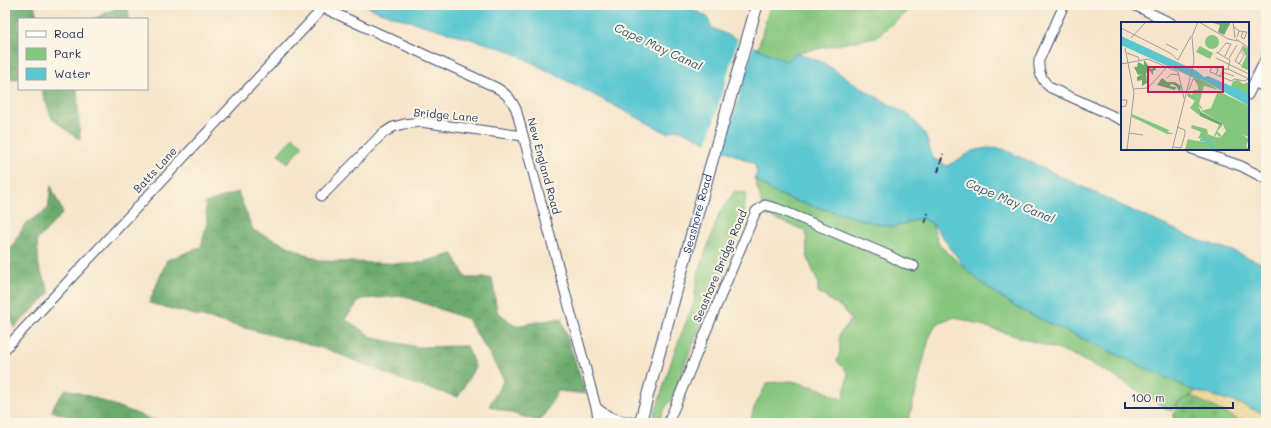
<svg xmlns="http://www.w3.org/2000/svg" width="1271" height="428" viewBox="0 0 1271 428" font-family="Mali,sans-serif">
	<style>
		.green { fill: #85c67e; stroke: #507a6e }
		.forest { fill: url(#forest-crowns); stroke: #446d66 }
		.wetland { fill: url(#wetland-marsh); stroke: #507a6e }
		.sand { fill: url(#sand-dots); stroke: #84847e }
		.water { fill: #5ac7d1; stroke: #3a7b98 }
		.pier { fill: #f6e5cb }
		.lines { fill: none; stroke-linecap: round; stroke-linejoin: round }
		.minor-casing { stroke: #3c4a6e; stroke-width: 11 }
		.major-casing { stroke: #3c4a6e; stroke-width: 13 }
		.minor { stroke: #fff; stroke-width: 9 }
		.major { stroke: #fff; stroke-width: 11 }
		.rail { stroke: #1b2f5e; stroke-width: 2; stroke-dasharray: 6 3; stroke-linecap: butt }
		.labels { text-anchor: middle; stroke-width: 4; stroke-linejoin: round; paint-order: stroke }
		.street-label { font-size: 11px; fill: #1b2f5e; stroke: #fcf5e5 }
		.water-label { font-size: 12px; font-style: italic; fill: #2b557b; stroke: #fcf5e5 }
		.inset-river { fill: none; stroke: #5ac7d1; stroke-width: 2 }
		.inset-road { fill: none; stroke: #9e9c9f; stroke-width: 1 }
		.view { fill: #c2185b; fill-opacity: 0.15; stroke: #c2185b; stroke-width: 2 }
		.inset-edge { fill: none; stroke: #1b2f5e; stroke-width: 2 }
	</style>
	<defs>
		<pattern id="forest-crowns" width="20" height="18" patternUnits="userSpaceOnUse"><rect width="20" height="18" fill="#6cab6d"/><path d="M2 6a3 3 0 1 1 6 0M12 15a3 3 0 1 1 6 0" fill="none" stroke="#588c5d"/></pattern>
		<pattern id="wetland-marsh" width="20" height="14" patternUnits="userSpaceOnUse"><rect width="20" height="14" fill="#85c67e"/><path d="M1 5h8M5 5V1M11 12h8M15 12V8" fill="none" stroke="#6ca16a"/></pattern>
		<pattern id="sand-dots" width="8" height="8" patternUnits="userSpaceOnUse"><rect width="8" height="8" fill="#eeda9e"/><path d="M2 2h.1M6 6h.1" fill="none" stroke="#ccbb8a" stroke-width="1.8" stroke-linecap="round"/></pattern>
	</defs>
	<rect width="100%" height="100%" fill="#fcf5e5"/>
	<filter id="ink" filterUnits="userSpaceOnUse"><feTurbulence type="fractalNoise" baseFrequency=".025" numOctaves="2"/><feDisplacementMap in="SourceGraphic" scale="8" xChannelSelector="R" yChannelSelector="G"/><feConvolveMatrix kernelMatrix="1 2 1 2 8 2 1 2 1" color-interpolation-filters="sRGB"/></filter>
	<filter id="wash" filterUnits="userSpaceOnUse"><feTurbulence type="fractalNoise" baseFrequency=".012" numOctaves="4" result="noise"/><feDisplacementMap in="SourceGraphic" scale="16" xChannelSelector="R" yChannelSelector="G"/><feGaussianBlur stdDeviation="0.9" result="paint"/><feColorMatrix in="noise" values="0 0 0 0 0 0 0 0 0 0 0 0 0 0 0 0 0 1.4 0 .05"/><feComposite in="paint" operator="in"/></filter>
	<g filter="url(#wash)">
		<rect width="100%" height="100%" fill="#f6e5cb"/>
		<path class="green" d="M770,5H916L876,37L796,53L787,62L758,49Z
			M293,137L303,145L288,163L278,154Z
			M754,178L773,192L795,201L870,222L893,227L921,218L932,223L939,245L983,284L1017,308L1195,391L1191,396L1177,403L1171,411L1107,372L1069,353L955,317L936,325L929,338L908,423H750L754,408L767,383L792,381L818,388L843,400L848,373L837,361L840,352L839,335L851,320L845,310L818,292V283L807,256L806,231L763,214L760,196Z
			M735,191L746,193L744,217L732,250L686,361L674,397L667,405L657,423H652L674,353L694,302L697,277L707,248L720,212Z"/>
		<path class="forest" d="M5,5H34L38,19H19V78L5,81Z
			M122,5H128L129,19H94Z
			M41,89H77L80,140L52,119Z
			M51,186L63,213L37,240L39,268L50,293L14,328L5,289V258L25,224L48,209Z
			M238,192L253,230L321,261L414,264L453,254L466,278H492L497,311L515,326L561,318L586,394L558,391L540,422L489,406L504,380L488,352L467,319L404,296L361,299L345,319L374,338L418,347L467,346L475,367L458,397L401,380L329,350L149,303L167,260L201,247L207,222L205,203Z
			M66,389L92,397L162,423H86L52,411L55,403Z"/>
		<path class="wetland" d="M1191,396L1241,421L1247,423H1172L1177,403Z"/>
		<path class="sand" d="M1195,391L1236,402L1266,415V423H1247L1241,421L1191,396Z"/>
		<path class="water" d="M365,5H685L707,17L712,28L786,61L796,53L822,62L871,94L910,116L925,134L933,158L947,166L973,151L987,148L1003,149L1133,211L1198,240L1230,250L1266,265V415L1236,402L1195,391L1182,385L1017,308L983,284L966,269L932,223L921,218L893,227L870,222L795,201L773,192L754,178L757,174L755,164L678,129L667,133L508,50L379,12Z"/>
		<path class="pier" d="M738,38L754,45L723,151L707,144Z"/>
	</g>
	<g filter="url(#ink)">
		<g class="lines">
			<defs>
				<path id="minor" d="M317,5L493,86C504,91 511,98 516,109L596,407C607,418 619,420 635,423
					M1064,5L1039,60C1038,72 1041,81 1051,88L1122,120
					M1134,5L1171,23
					M1254,82L1266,88
					M1248,95L1266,58
					M1192,149L1241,166L1266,179
					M322,196L382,134L393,127L404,124L420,122L523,136
					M5,349L323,8
					M596,407L599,423
					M668,423L756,211L765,205L776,208L888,255L903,263L914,266"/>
				<g id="major">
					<path id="s1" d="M640,423L708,175L757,5"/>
				</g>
			</defs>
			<use href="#minor" class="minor-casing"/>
			<use href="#major" class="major-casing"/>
			<use href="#minor" class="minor"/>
			<use href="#major" class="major"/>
			<path class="rail" d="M938,172L943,154
				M925,223L928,213"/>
		</g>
	</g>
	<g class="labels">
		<g class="street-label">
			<text transform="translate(446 115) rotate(5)" y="4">Bridge Lane</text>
			<text transform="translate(544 166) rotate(75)" y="4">New England Road</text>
			<text transform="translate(155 170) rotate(-47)" y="4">Batts Lane</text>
			<text dy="4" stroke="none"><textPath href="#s1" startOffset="217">Seashore Road</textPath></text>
			<text transform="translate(720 266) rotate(-67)" y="4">Seashore Bridge Road</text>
		</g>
		<g class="water-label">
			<text transform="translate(658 47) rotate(25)" y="4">Cape May Canal</text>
			<text transform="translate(1010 201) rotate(23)" y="4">Cape May Canal</text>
		</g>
	</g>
	<g transform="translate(1121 22)">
		<rect width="128" height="128" fill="#f6e5cb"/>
		<path d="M79,24L92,31L89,37L75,30ZM72,55L82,58L98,68L83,64L78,82L83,89L77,84L79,94L69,86L74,79L66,74L67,70L71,73L73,68H77V64ZM71,103L86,107L87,112L93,114L98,103L101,104L96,109L100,113L99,116L96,112L94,114L85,112L86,109L79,116L77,117L80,110L70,106Z" fill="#85c67e"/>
		<path d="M89,0H110L103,13L97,10L99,3ZM23,38L30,47L35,45V48L32,49V53L29,49L25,51L26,61L21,64V58L16,59V55L21,52L17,53L13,45H16L17,40L23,43ZM41,56L46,60H54L60,64L59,70L55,64L51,62L48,64L55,65L54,68L36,63ZM77,84L80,90L101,101V104L79,94Z" fill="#6cab6d"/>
		<path d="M123,24L128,27V49L120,45L125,34L121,28ZM117,58L122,62L128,60L127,73L110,64L112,59ZM97,69L128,84V115L122,113L128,117L125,124L128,128H64L67,118L86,120L79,116L83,108L86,109L85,112L99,116L105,109L101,101L80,89L90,86Z" fill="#85c67e"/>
		<path d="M11,92L48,108L47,110L53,112H46L11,95Z" fill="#85c67e"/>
		<path d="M84 20a7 7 0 1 1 14 0a7 7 0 1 1-14 0ZM67,117L87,122L90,128H64Z" fill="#85c67e"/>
		<path d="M0,14L76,49L83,55L87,54L122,69L128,73V84L82,58L73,56L0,23Z" fill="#5ac7d1"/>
		<path class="inset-river" d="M79,118L88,119L91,128"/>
		<path class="inset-road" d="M78,0L107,17L117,19M112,0L114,16M112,4L118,9L116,15M0,6L49,31L57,38L70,14M118,9L126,10L123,17L120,15L122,10M10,16L25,0M115,17L128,26M45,22L57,28M4,26L13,71L6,128M95,30L109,38L107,47M6,31L17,35L18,38M97,31L105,21L110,22L104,34M95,36L128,52M108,36L116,23M0,42L27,37L57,50L63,76M118,42L123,33L120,30M120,43L114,39L123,23M107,47L128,57M101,50L113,54M95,52L97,47L91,44L89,50L92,51L98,54L101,55L110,59L114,57L123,59L128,57M99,54L103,47H107M46,56L50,52L58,53M13,67L27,66L46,45M68,68L72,57L81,61M0,78H6L5,84L0,85M8,111L22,113M52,125L60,126L64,112V108L56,105M51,128L73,40L71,14L77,0"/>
		<path class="view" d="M27,45H102V70H27Z"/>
		<rect width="128" height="128" class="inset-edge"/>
	</g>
	<rect width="1271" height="428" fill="none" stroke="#fcf5e5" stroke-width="20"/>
	<rect x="18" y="18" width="130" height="72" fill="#fcf5e5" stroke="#a2a6af"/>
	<rect x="26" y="31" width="20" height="6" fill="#ffffff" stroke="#a2a6af"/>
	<text x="54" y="38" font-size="12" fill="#1b2f5e">Road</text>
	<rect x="26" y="48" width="20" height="12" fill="#85c67e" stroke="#a2a6af"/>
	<text x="54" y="58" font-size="12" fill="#1b2f5e">Park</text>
	<rect x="26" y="68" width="20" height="12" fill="#5ac7d1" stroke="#a2a6af"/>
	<text x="54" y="78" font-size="12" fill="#1b2f5e">Water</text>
	<path d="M1125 402v6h108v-6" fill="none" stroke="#1b2f5e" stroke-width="2"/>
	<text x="1131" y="402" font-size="12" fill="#1b2f5e" stroke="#fcf5e5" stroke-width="3" paint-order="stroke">100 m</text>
</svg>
